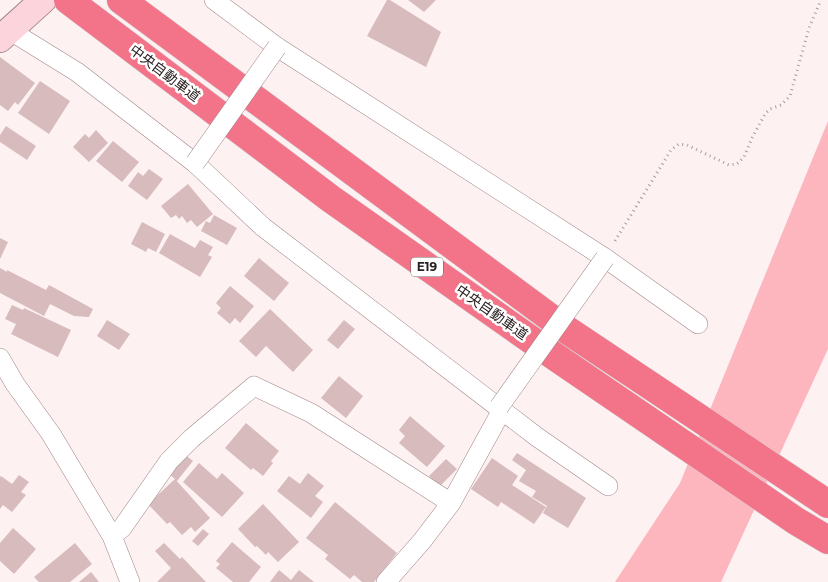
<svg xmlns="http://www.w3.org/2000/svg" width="828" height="582" viewBox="0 0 828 582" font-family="Montserrat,'Noto Sans JP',sans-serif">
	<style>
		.green { fill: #fdb6be }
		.building { fill: #d8bbbd }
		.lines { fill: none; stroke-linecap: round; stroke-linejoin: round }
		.minor-casing { stroke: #a08588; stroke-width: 20 }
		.secondary-casing { stroke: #a08588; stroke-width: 28 }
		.motorway-casing { stroke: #d4d2d3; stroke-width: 29 }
		.path { stroke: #a89d9e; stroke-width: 3; stroke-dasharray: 1 4; stroke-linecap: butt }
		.minor { stroke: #fff; stroke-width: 19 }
		.secondary { stroke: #fbd5db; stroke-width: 26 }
		.motorway { stroke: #f37388; stroke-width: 28 }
		.minor-bridge-casing { stroke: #a08588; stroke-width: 20; stroke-linecap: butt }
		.minor-bridge { stroke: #fff; stroke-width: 19 }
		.labels { text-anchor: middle; stroke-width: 5; stroke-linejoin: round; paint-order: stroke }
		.shield { fill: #fff; stroke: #6a6364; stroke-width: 1 }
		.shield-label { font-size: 12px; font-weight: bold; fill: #2a2021 }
		.street-label { font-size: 14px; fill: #2a2021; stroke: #fff }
	</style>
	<rect width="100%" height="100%" fill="#fdf1f2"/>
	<path class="green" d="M828,121V349L721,582H615L680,483Z"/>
	<path class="building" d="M387,0H390L441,32L426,67L367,36Z
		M408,0H436L424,12Z
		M0,57L35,83L18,105L15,102L8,111L0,105Z
		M40,81L70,101L49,134L18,113Z
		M6,126L36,146L27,160L0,142V135Z
		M96,130L108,143L89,162L73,147L85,134L89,138Z
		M113,141L139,162L122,182L96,161Z
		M149,169L163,179L147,200L128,186L138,172L143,176Z
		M188,184L213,214L197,227L191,220L187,223L182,216L179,219L176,215L171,218L161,206Z
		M214,215L237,228L227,245L201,231L206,221L210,223Z
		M142,222L165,234L156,252L148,248L146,252L131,244Z
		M170,234L195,248L200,240L213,247L208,255L212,257L200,277L159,253Z
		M0,238L8,242L0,259Z
		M259,258L289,283L274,301L244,276Z
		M0,268L7,272V270L46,290L49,285L93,309L89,317L74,316L50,304L44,316L0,293Z
		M230,286L254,306L240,323L235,318L230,324L217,313L221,308L216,303Z
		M12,305L23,310L24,308L71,330L58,357L11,334L16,324L5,319Z
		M270,309L313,350L293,372L266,346L256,357L239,341Z
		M107,320L130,334L119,350L97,336Z
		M344,320L355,329L338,349L327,340Z
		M339,376L363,396L346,418L321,398Z
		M410,416L445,446L427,467L399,443L405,436L399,430Z
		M246,423L279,451L271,461L273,463L263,476L253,468L251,470L225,448Z
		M183,453L193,461L177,481L167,472Z
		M517,453L586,498L568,528L543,513L547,506L532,497L536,491L519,481L526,470L512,460Z
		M492,458L518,476L512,485L546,507L534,524L501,502L498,507L471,489Z
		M446,459L457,469L440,486L429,476Z
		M199,463L217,479L222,473L244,493L222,517L183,482Z
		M308,473L324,486L315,496L323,502L311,518L277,491L289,476L300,484Z
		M19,475L29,482L21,492L26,495L12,512L3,505L0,509V477L1,476L12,484Z
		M175,479L210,518L195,532L191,527L182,535L170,522L167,524L148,504Z
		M335,502L397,553L374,582H362L354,575L350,579L325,559L328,555L306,538Z
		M263,504L299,542L278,562L268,552L266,555L257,546L255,547L238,529Z
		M13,528L36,549L14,574L0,561V543Z
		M203,529L209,534L198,546L192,541Z
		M232,542L261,567L249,582H233L216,568L220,564L216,561Z
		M75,543L92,564L70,582H39L34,577Z
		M164,543L180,559L182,557L206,582H157L171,568L155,551Z
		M279,570L291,580L299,570L314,582H270Z
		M91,572L99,582H79Z"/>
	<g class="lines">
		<defs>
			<path id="minor" d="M214,0L277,47L605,258L698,324
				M9,30L77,72L195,163L263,227L537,437L608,486
				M0,358L15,384L51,434L112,536L130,582
				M112,536L122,528L169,461L192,438L254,386L311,413L451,503
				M386,582L422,541L451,503L502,410"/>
			<path id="secondary" d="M0,39L43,0"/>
			<path id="motorway" d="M68,0L331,199L557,358L796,521L828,540
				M121,0L567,330L828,504"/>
		</defs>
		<use href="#minor" class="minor-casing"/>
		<use href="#secondary" class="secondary-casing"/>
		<use href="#motorway" class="motorway-casing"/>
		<path class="path" d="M615,241L671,150L679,144L687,145L729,165L737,164L744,157L752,138L765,114L770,109L781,105L790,96L809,28L821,0"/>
		<use href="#minor" class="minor"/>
		<use href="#secondary" class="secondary"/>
		<use href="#motorway" class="motorway"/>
		<defs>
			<path id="minor-bridge" d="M195,163L277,47
				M499,407L605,258"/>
		</defs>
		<use href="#minor-bridge" class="minor-bridge-casing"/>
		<use href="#minor-bridge" class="minor-bridge"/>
	</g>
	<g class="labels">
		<rect class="shield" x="411" y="257.5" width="32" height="19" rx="4"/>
		<g class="shield-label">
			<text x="427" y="271">E19</text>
		</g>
		<g class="street-label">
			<text transform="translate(165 73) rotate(37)" y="5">中央自動車道</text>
			<text transform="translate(492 312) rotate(35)" y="5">中央自動車道</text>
		</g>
	</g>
</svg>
